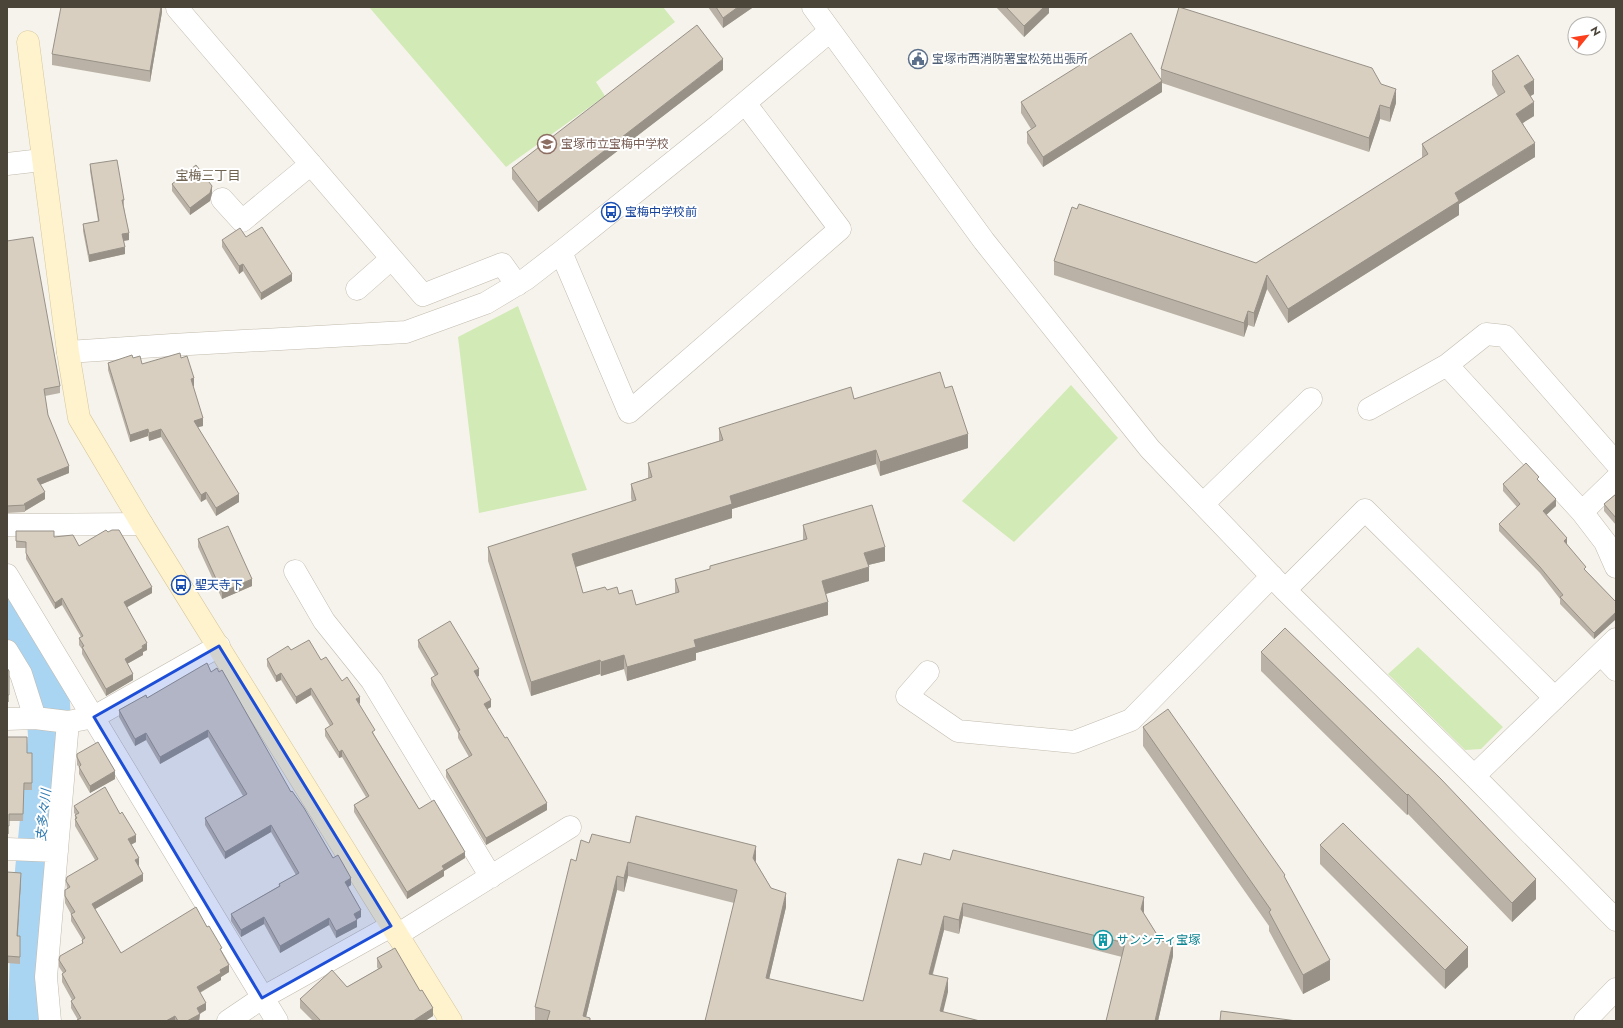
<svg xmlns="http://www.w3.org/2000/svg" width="1623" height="1028" viewBox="0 0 1623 1028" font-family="Jost,'Noto Sans JP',sans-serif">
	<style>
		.green { fill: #d2eab5 }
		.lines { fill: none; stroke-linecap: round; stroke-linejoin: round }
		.river { stroke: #a9d4f2; stroke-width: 44 }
		.street-casing { stroke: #c2bbae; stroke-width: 23 }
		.secondary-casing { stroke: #d6c79b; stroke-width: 23 }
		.street { stroke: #fff; stroke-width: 22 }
		.secondary { stroke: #fff3cd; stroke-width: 22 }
		.wall { fill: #bab2a6 }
		.shaded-wall { fill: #979187 }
		.building { fill: #d8cfc1; stroke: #979187 }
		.marked { fill: #1d4ed8; fill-opacity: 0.2; stroke: #1d4ed8; stroke-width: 3; stroke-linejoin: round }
		.labels { text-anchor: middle; stroke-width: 4; stroke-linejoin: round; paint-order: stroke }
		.service-label { font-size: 12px; fill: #4e5e75; stroke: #fff; text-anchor: start }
		.education-label { font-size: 12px; fill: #785e54; stroke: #fff; text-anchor: start }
		.transit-label { font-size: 12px; fill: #164399; stroke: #fff; text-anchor: start }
		.culture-label { font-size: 12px; fill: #0d838f; stroke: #fff; text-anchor: start }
		.neighbourhood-label { font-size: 13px; fill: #6e6250; stroke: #fff }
		.water-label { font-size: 13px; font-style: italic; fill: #2e7ab2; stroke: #fff }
	</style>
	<rect width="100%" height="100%" fill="#f6f3ec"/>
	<path class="green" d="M369,7H663L675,22L596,82L605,96L506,167Z
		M518,306L587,490L479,513L458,337Z
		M1071,385L1118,438L1014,542L962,501Z
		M1418,647L1503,727L1481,749L1465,750L1388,674Z"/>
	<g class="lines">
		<path class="river" d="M7,620L47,688L50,736L33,913L30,1021"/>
		<defs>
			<path id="street" d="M813,7L984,241L1150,449L1285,590L1474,776L1616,920
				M177,8L423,295L502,264L517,285
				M7,164L42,160
				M222,199L242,221L311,164
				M561,252L629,412L840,229L745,103
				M357,289L391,259
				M68,352L172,345L406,332L486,303L526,279L561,252L719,125L830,31
				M1447,365L1582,512
				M1369,409L1447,365L1486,334L1505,336L1616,463
				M1616,479L1582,512L1605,542L1616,567
				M1203,504L1311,399
				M7,525L142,524
				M295,571L324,621L372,681L491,877
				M7,575L277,1021
				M1285,590L1365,510L1555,698
				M7,651L21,674L35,718
				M1601,654L1616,670
				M928,672L907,696L958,731L1074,742L1131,720L1272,576
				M7,719L35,718L68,722L94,717L219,646
				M1474,776L1616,639
				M7,849L57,851
				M397,935L570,827
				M50,1021L46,977L68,722
				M228,1021L262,998L391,926
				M1585,1021L1616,989"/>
			<path id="secondary" d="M28,42L68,352L79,418L142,524L451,1021"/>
		</defs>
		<use href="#street" class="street-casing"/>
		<use href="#secondary" class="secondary-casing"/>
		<use href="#street" class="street"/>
		<use href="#secondary" class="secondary"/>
	</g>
	<path class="wall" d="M162,7V12L150,82L52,65V54Z
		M708,7H752V8L723,28Z
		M996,7H1049V13L1024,37Z
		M1161,69L1381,84L1396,103L1390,122L1380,119L1369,152L1162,83V92L1043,167L1027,143V132L1031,129L1021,113V102L1161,80Z
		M723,70L538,212L512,179V168Z
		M1492,71L1534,94L1530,96L1534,116L1523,123L1535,157L1459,204V215L1288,323L1267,289L1254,327L1248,325L1244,337L1054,275V261L1256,263L1422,158V144L1498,96L1492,85Z
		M90,164L124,200V207L129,240L124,241L125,254L89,262L83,231V224L98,221L90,171Z
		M172,184L212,193L210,201L190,215L172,191Z
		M246,237L292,281L261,300L243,271L239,274L222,247V240Z
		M7,241L60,386V393L45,396L48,415L69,473L40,485L45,499L25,511V512L7,513Z
		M133,358L142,364L181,358L194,386H193L203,426L198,427L239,502L216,516L206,499L201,502L161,437L149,441L148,436L130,442L108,370V363Z
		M945,388L968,448L880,476L876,464L732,509V518L576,567L583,593L607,590L619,594L636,605L675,593V579L710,569V566L803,540V525L885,561L868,565L869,581L826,594L828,615L696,653V660L627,681L624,669L601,676L600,674L531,696L488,561V547L632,502L631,498V484L648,478V463L719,441V428L854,399Z
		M1539,482L1556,506L1546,515L1586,571L1616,602V619L1594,639L1560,604V599L1540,573L1499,531V524L1517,507L1503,491V484Z
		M1616,494V525L1604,511V504Z
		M16,531L54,537L79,546L152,593L126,607L147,650L143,652V655L127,664L133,680L106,696L82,654V649L79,645V638L81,637L62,605L55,609L26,559V548H16Z
		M198,539L252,586L222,599L198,547Z
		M418,640L479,676L477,677L491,707L487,709L547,810L486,845L446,777V770L469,757L458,738V733L431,685V678L435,676L418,647Z
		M291,650L321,660L342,681L360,703L359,704L375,736L419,809L465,858L444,871V876L407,899L354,812V805L366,797L342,757L339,758L325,736V729L330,726L311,695L296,704L281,680L276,682L267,666V659Z
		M1261,652L1536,899L1512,922L1408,814L1407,815L1261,671Z
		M7,668L9,671V702H7Z
		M211,672L291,792L333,858L351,885L348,887L361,917L357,919V927L336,938L329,925L280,953L264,924L241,937L231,921V914L279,886V884L296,875L271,832L225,859L205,825V818L243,796L208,737L160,764L146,740L135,746L119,717V710L147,698Z
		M1143,727L1285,878L1330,980L1303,994L1269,931V926L1143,746Z
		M7,737L27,753H32V790H24L23,821H9V834H7Z
		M77,754L115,779L90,793L79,774V767L77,765Z
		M74,806L136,842L131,845L139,865V866L143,881L95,909L121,953H222L229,972L221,977V980L200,993L206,1010L200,1014L199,1021H77L78,1020L71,1008V1001L72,1000L62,982V974L63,973L59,967V960L82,944V939L71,921V914L65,903V896L67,889L66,881L95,860L75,826V815H76L74,813Z
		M589,843H630L756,860L755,861L771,888L786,907L769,979L863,1001L921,865L1144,911L1143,913L1161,941L1173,956L1158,1021H1106L1122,957L963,916L959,934L944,930L933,974L948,992L705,1021L734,903L628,876L624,892L617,890L586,1017L590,1021H535V1007L576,861Z
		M1320,845L1468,967L1445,989L1320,864Z
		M7,872L21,880L18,936H20V964L7,963Z
		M377,958L433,1016L425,1021H313L300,1008V999L347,987L378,969L377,967Z"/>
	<path class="shaded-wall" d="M161,7H162V12L150,82V71Z
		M738,7H752V8L723,28V18Z
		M1044,7H1049V13L1024,37V26Z
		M723,59V70L538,212V202Z
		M1534,80V94L1524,100V86Z
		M1162,81V92L1043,167V157Z
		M1396,89V103L1390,122V108Z
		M1534,102V116L1516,127V114Z
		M1380,105V119L1369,152V138Z
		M1535,143V157L1459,204V215L1288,323V309L1455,193Z
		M212,186V193L210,201L190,215V208Z
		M129,233V240L122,241V234Z
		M125,247V254L89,262V255Z
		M243,264V271L239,274V266Z
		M292,274V281L261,300V293Z
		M1267,275V289L1254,327V313Z
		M1248,311V325L1244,337V323Z
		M194,378V386L191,387V379Z
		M203,418V426L194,428V421Z
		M148,429V436L130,442V435Z
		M161,429V437L149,441V433Z
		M968,434V448L880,476V462Z
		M876,450V464L732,509V518L572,568V554L730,496Z
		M69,466V473L37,486V479Z
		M45,492V499L25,511V505L24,504Z
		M206,492V499L201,502V495Z
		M239,494V502L216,516V508Z
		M1556,499V506L1543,518V511Z
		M1567,538V545L1564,548V541Z
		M885,547V561L864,566V553Z
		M869,567V581L822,595V581Z
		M252,579V586L222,599V592Z
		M152,587V593L124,609V602Z
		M62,598V605L55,609V603Z
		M828,602V615L696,653V660L627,681V667L694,640Z
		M1616,612V619L1594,639V633Z
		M147,643V650L143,652V655L125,665V659Z
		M624,655V669L601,676V662Z
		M600,660V674L531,696V682Z
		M479,669V676L474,678V671Z
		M281,673V680L276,682V676Z
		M133,674V680L106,696V689Z
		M311,688V695L296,704V697Z
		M360,697V703L356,706V699Z
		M491,700V707L484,711V704Z
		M208,730V737L160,764V757Z
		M146,733V740L135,746V739Z
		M342,750V757L339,758V752Z
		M115,771V779L90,793V786Z
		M1408,794V814L1407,815V795Z
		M547,803V810L486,845V838Z
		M271,825V832L225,859V852Z
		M136,835V842L128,846V839Z
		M756,846V860L753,872V858Z
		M465,852V858L444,871V876L407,899V892L442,866Z
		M139,858V865L135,868V860Z
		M628,862V876L624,892V878Z
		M21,873V880L17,943V936Z
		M143,874V881L92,911V904Z
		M617,876V890L585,1021L583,1016Z
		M351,878V885L345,889V882Z
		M1536,879V899L1512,922V903Z
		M786,893V907L766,992V978Z
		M1144,897V911L1141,923V909Z
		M963,903V916L959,934V920Z
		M361,910V917L354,921V914Z
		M944,916V930L929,987V974Z
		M264,917V924L241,937V930Z
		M329,918V925L280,953V946Z
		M357,920V927L336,938V931Z
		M1173,942V956L1158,1021H1155Z
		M1468,947V967L1445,989V970Z
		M1330,960V980L1303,994V975Z
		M229,965V972L221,977V980L197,994V987L220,970Z
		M948,978V992L941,1021L940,1011Z
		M206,1003V1010L197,1015V1008Z
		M433,1008V1016L425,1021H413Z
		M200,1014L199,1021H187Z
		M175,1016V1021H166Z"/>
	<path class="building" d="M61,7H161L150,71L52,54Z
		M716,7H738L723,18Z
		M1006,7H1044L1024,26Z
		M1179,7L1372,68L1381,84L1396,89L1390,108L1380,105L1369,138L1161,69Z
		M697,25L723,59L538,202L512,168Z
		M1131,33L1162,81L1043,157L1027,132L1036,126L1021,102Z
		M1518,55L1534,80L1524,86L1534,102L1516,114L1535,143L1455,193L1459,201L1288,309L1267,275L1254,313L1248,311L1244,323L1054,261L1072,207L1077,209L1079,204L1256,263L1428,154L1422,144L1505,92L1492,71Z
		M117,160L124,200H122L129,233L122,234L125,247L89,255L83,224L99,221L90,164Z
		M196,165L212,186L210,193L190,208L172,184Z
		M262,227L292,274L261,293L243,264L239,266L222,240L240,228L246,237Z
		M33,237L60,386L44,389L48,415L69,466L37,479L45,492L24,504L25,505L7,506V241Z
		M180,353L181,358L187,356L194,378L191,379L203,418L194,421L239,494L216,508L206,492L201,495L161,429L149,433L148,429L130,435L108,363L132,355L133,358L140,356L142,364Z
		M940,372L945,388L952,386L968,434L880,462L876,450L730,496L732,504L572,554L583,593L605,587L607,590L617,587L619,594L632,590L636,605L679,592L675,579L710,569V566L807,539L803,525L872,505L885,547L864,553L869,567L822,581L828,602L694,640L696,647L627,667L624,655L601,662L600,660L531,682L488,547L636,500L631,484L652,477L648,463L723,440L719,428L851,387L854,399Z
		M1526,463L1539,477L1537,479L1556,499L1543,511L1567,538L1564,541L1586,567L1584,569L1616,602V612L1594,633L1560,597L1563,595L1540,567L1499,524L1520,504L1503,484Z
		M1616,494V518L1604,504Z
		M228,526L252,579L222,592L198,539Z
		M106,530L108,532L112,530H119L152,587L124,602L147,643L142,646L143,648L125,659L133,674L106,689L82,647L84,646L79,638L83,636L62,598L55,603L26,553V542L16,541V531H54V537L73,535L79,546Z
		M450,621L479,669L474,671L491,700L484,704L505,738L507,737L547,803L486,838L446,770L472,755L458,731L460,730L431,678L438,674L418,640Z
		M1285,628L1441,779L1536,879L1512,903L1408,794L1407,795L1261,652Z
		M309,640L321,660L326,657L342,681L347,677L360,697L356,699L375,730L372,732L419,809L434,800L465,852L442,866L444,869L407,892L354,805L369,796L342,750L339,752L325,729L333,724L311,688L296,697L281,673L276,676L267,659L288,646L291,650Z
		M207,663L211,672L217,668L219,672L222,670L291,792L292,791L304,808L333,858L338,855L351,878L345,882L361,910L354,914L357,920L336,931L329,918L280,946L264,917L241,930L231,914L280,886L279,884L299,873L271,825L225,852L205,818L247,794L208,730L160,757L146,733L135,739L119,710L146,695L147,698Z
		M7,668L9,671V695H7Z
		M1168,709L1285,875L1284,876L1330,960L1303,975L1269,912L1271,910L1143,727Z
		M7,737H27V753H32V783H24L23,814H9V826H7Z
		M98,742L115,771L90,786L79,767L81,765L77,757V754Z
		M105,787L120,814L122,812L136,835L128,839L139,858L135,860L143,874L92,904L121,953L196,907L207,927L209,926L222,948L220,949L229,965L220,970L221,973L197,987L206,1003L197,1008L200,1014L187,1021H178L175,1016L166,1021H78L77,1020L81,1018L71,1001L75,998L62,974L66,971L59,960L60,956L83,943L82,940L85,938L71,914L75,912L65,896V890L70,887L66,881L67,877L98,859L75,819L77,818L75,815L79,813L74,806Z
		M636,816L756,846L753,858L771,888L786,893L766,978L863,1001L898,859L921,865L924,853L950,860L953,850L1144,897L1141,909L1161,941L1173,942L1155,1021H1106L1125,943L963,903L959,920L944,916L929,974L948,978L940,1011L980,1021H705L737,890L628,862L624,878L617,876L583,1016L590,1018V1021H547L550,1011L535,1007L571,859L576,861L581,840L589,843L592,834L630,843Z
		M1343,823L1468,947L1445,970L1320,845Z
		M7,872L21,873L17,936H20V957L7,956Z
		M395,948L420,991L422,990L433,1008L413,1021H321L300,999L332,970L347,987L382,967L377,958Z
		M1221,1011L1297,1021H1220Z"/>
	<path class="marked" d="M219,646L391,926L262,998L94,717Z"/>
	<defs>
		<symbol id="civic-ring" viewBox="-11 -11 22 22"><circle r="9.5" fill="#fff" stroke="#5c6f8a" stroke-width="1.5"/><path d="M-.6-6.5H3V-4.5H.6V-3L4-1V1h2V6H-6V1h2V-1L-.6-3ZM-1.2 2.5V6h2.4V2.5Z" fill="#5c6f8a"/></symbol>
		<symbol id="school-ring" viewBox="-11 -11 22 22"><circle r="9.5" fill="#fff" stroke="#8d6e63" stroke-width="1.5"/><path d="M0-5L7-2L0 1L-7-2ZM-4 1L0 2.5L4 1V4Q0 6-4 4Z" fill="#8d6e63"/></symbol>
		<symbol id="bus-ring" viewBox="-11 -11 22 22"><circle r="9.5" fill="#fff" stroke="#1a4fb4" stroke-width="1.5"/><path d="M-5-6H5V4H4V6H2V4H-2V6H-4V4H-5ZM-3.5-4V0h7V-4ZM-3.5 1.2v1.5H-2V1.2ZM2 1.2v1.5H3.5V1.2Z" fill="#1a4fb4"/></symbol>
		<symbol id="building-ring" viewBox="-11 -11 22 22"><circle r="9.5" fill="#fff" stroke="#0f9aa8" stroke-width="1.5"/><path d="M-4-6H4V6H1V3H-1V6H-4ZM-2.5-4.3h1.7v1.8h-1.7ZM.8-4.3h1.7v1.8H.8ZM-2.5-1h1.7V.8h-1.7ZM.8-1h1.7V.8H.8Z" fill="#0f9aa8"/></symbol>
	</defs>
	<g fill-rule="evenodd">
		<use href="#civic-ring" x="907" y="48" width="22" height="22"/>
		<use href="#school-ring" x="536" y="133" width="22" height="22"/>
		<use href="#bus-ring" x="600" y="201" width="22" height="22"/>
		<use href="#bus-ring" x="170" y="574" width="22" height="22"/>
		<use href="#building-ring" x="1092" y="929" width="22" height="22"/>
	</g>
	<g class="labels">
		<g class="service-label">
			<text x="932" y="63">宝塚市西消防署宝松苑出張所</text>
		</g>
		<g class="education-label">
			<text x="561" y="148">宝塚市立宝梅中学校</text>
		</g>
		<g class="transit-label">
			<text x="625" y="216">宝梅中学校前</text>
			<text x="195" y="589">聖天寺下</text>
		</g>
		<g class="culture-label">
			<text x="1117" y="944">サンシティ宝塚</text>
		</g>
		<g class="neighbourhood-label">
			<text x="208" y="180">宝梅三丁目</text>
		</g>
		<g class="water-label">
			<text transform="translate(43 815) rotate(-84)" y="5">支多々川</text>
		</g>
	</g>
	<rect width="1623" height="1028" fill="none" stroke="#4b4439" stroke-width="16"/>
	<g transform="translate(1587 36) rotate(60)"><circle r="19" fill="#ffffff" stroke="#b7b4b0"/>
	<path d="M0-3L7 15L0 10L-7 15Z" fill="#fc3f1d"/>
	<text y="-6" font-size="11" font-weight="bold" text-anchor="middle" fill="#4b4439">N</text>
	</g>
</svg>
